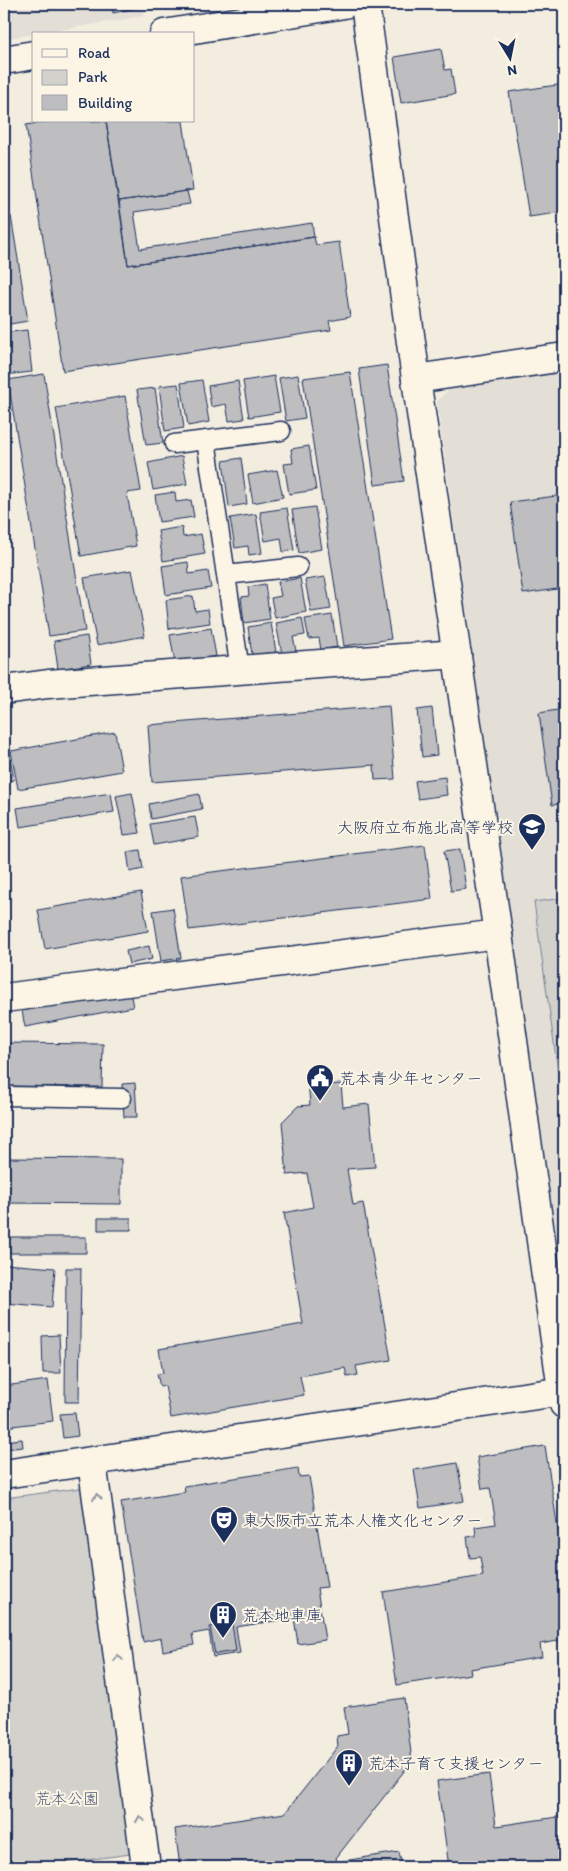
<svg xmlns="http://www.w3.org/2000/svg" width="568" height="1871" viewBox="0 0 568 1871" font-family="Itim,'Klee One',sans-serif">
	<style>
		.built { fill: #e3dfd6 }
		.green { fill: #d3d1cc; stroke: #778095 }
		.building { fill: #bebec0; stroke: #1b2f5e }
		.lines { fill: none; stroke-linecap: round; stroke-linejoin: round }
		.lane-casing { stroke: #1b2f5e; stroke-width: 21 }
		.street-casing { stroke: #1b2f5e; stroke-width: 31 }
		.secondary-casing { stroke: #1b2f5e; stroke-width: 31 }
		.primary-casing { stroke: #1b2f5e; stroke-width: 31 }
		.lane { stroke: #fcf5e5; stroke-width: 18 }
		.street { stroke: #fcf5e5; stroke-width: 28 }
		.secondary { stroke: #fcf5e5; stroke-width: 28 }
		.primary { stroke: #fcf5e5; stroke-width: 28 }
		.oneway { stroke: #8c92a2 }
		.labels { text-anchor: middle; stroke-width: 4; stroke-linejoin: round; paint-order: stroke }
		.poi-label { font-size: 16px; fill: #1b2f5e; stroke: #fcf5e5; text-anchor: start }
		.park-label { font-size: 16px; fill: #49587a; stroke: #fcf5e5 }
	</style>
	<rect width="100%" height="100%" fill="#f3ede0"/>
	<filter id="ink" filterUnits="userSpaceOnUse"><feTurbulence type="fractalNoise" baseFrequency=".02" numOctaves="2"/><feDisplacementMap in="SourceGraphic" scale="10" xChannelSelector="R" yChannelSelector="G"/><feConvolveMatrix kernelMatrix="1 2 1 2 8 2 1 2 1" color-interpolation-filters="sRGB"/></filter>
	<g filter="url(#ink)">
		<path class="built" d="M4,4H142L144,16L4,39Z
			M564,370V1300L437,402L450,388Z"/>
		<path class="green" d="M564,898V1114L534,902Z
			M88,1487L138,1853L34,1867H4V1498Z"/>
		<path class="building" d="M112,4H140L141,7L113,13Z
			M441,49L445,70L451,69L455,94L401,103L394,57Z
			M564,84V212L529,217L509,92Z
			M51,121H106L128,265L314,237L316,245L339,242L350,317L329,321L331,330L63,371L26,125Z
			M106,121H183L193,190L119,201Z
			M187,191L190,204L134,212L140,249L312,223L314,237L128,265L119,201Z
			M11,216L28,321L4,325V217Z
			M27,330L32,372L4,375V333Z
			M387,365L404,481L375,485L359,369Z
			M350,372L391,639L344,646L303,378Z
			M44,374L85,631L49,636L8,380Z
			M298,375L305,418L286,421L279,378Z
			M274,376L280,412L249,417L243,381Z
			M202,380L209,422L188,426L181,383Z
			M238,381L244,419L229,421L226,404L211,407L208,386Z
			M178,384L184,428L165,431L159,386Z
			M155,388L163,443L146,445L137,390Z
			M125,396L141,491L127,493L136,546L81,556L56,408Z
			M309,446L316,490L289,494L284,464L293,463L291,449Z
			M182,456L187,484L153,490L148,463Z
			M241,458L247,504L229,507L223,461Z
			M277,470L283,497L253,503L248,475Z
			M175,492L176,502L191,500L194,517L159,522L155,495Z
			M564,495V588L523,594L510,502Z
			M315,507L322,549L299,553L292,510Z
			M287,508L294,550L283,552L281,538L265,541L260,512Z
			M256,514L262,553L249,555L248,546L235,548L230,518Z
			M182,527L183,537L201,534L205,554L163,561L158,531Z
			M188,562L189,574L208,571L211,588L166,595L162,566Z
			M132,570L145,636L97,645L84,578Z
			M325,577L331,609L311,612L305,580Z
			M300,578L306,612L275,618L271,598L281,596L278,582Z
			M265,584L270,619L244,623L241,597L249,596L248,587Z
			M193,596L195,611L208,609L210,623L169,629L166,600Z
			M332,615L337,647L321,650L319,638L309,639L305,619Z
			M302,618L305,635L293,637L296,651L282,654L276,623Z
			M271,623L276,652L252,655L248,627Z
			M211,628L216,656L175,663L170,635Z
			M87,636L91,664L58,669L54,641Z
			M389,706L395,779L375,780L374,765L152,782L148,725Z
			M432,708L437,755L422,757L417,710Z
			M564,709V803L552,805L539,713Z
			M115,732L122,771L18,789L11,751Z
			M4,733H6L14,780L4,781Z
			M445,777L447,795L418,799L415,781Z
			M111,793L114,812L20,827L17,808Z
			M132,793L140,833L124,835L116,796Z
			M199,794L202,809L151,819L149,804Z
			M195,817L199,837L154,845L150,824Z
			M425,845L432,899L189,930L181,876Z
			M460,849L466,889L451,891L444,851Z
			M140,850L143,869L130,872L127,852Z
			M141,892L148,931L45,949L38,910Z
			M173,908L181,958L161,961L153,911Z
			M149,946L152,959L129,964L126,951Z
			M130,991L133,1007L25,1027L22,1011Z
			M4,1043L103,1044L102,1087L4,1086Z
			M326,1079L327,1085L341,1084L343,1107L369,1104L375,1167L347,1169L353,1205L363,1203L391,1360L356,1366L358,1375L347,1377L345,1368L300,1376L304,1395L171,1418L165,1386L160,1387L157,1374L163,1373L159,1349L303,1324L284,1213L313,1207L307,1173L287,1175L282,1122L298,1106L310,1105L308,1080Z
			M135,1083L137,1117H124L122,1084Z
			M4,1158L121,1159V1204L4,1203Z
			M98,1218H131V1230H98Z
			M4,1237H86V1253H4Z
			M4,1264L55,1268L52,1307L4,1303Z
			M66,1268H81L79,1402H65Z
			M59,1335L61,1373H43L42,1336Z
			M48,1380L53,1421L4,1427V1386Z
			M75,1413L78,1436L63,1438L60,1414Z
			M22,1439L23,1447L4,1449V1441Z
			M545,1446L564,1568V1640L540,1644L542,1657L470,1669L471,1674L397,1685L383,1592L483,1576L480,1557L470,1558L467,1537L476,1536L475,1527L496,1524L490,1488L482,1489L477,1457Z
			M457,1463L464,1501L420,1508L414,1470Z
			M298,1468L299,1477L309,1476L327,1587L317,1588L325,1640L298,1644L294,1618L236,1627L240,1653L213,1657L209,1631L192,1634L194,1645L163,1651L161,1638L143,1642L121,1502L185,1492L184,1486Z
			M232,1623L236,1651L215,1654L210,1627Z
			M404,1698L412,1761L336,1858L337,1862L399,1852L402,1867H180L175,1829L285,1813L338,1746L337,1736L348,1734L344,1707Z
			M489,1774L496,1826L564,1816V1867H449L437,1781Z"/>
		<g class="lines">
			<defs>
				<path id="lane" d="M206,440L240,670
					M174,444L281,431
					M226,575L298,567
					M4,1096L122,1098"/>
				<path id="street" d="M416,379L564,357
					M4,690L48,684L457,654
					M4,998L498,934
					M92,1462L146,1867"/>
				<path id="secondary" d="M365,4L416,379L498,934L564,1404
					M4,1474L564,1391"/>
				<path id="primary" d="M164,34L344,4
					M4,60L34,55"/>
			</defs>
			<use href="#lane" class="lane-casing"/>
			<use href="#street" class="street-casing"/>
			<use href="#secondary" class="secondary-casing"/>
			<use href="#primary" class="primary-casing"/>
			<use href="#lane" class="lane"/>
			<use href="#street" class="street"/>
			<use href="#secondary" class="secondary"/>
			<use href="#primary" class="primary"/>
		</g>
		<defs><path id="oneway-chevron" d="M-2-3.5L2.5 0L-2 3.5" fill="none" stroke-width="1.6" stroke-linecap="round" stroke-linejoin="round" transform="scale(1.25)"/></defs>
		<g class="oneway">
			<use href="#oneway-chevron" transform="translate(97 1497) rotate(-98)"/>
			<use href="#oneway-chevron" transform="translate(118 1658) rotate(-98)"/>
			<use href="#oneway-chevron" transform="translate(140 1819) rotate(-98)"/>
		</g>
	</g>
	<defs>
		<symbol id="school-pin" viewBox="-11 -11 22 30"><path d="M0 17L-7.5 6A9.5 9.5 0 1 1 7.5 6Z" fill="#1b2f5e" stroke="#fcf5e5"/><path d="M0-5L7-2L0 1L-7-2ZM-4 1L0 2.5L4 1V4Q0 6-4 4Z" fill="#fff"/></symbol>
		<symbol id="civic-pin" viewBox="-11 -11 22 30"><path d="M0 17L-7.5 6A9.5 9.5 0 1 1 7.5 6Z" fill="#1b2f5e" stroke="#fcf5e5"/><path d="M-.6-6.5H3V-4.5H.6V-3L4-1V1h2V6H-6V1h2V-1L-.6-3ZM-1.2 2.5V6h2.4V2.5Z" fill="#fff"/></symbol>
		<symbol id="theatre-pin" viewBox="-11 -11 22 30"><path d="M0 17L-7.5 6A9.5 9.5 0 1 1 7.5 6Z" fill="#1b2f5e" stroke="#fcf5e5"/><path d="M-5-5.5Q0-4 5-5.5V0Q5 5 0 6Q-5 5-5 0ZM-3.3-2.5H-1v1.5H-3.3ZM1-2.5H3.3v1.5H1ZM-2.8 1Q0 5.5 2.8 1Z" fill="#fff"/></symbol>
		<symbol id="building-pin" viewBox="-11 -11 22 30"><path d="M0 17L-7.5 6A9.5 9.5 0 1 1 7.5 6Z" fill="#1b2f5e" stroke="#fcf5e5"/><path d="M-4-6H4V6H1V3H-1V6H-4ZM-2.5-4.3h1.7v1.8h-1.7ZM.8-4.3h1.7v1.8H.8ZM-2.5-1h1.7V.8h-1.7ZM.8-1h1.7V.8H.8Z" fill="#fff"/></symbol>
	</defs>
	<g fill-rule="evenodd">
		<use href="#school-pin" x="516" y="811" width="32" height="43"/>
		<use href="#civic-pin" x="304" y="1062" width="32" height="43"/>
		<use href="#theatre-pin" x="208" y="1504" width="32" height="43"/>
		<use href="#building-pin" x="207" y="1599" width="32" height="43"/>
		<use href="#building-pin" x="333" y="1747" width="32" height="43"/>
	</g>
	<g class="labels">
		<g class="poi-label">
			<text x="513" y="833" text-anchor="end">大阪府立布施北高等学校</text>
			<text x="339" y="1084">荒本青少年センター</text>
			<text x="243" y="1526">東大阪市立荒本人権文化センター</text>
			<text x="242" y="1621">荒本地車庫</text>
			<text x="368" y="1769">荒本子育て支援センター</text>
		</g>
		<g class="park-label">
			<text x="67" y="1804">荒本公園</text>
		</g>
	</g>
	<rect width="568" height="1871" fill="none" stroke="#fcf5e5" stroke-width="20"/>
	<rect x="10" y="10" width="548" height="1851" fill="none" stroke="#1b2f5e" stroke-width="2" filter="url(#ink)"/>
	<rect x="32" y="32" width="162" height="90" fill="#fcf5e5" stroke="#a2a6af"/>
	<rect x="42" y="49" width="25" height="8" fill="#fcf5e5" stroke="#a2a6af"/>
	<text x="78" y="58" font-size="15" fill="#1b2f5e">Road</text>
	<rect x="42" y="70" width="25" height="15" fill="#d3d1cc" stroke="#a2a6af"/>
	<text x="78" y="82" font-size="15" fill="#1b2f5e">Park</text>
	<rect x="42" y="95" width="25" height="15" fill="#bebec0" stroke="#a2a6af"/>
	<text x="78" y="108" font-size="15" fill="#1b2f5e">Building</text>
	<g transform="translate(510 58) rotate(170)" stroke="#fcf5e5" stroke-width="4" paint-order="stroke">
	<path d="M0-4L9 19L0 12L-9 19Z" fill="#1b2f5e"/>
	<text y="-8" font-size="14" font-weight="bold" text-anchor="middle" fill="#1b2f5e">N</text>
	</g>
</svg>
